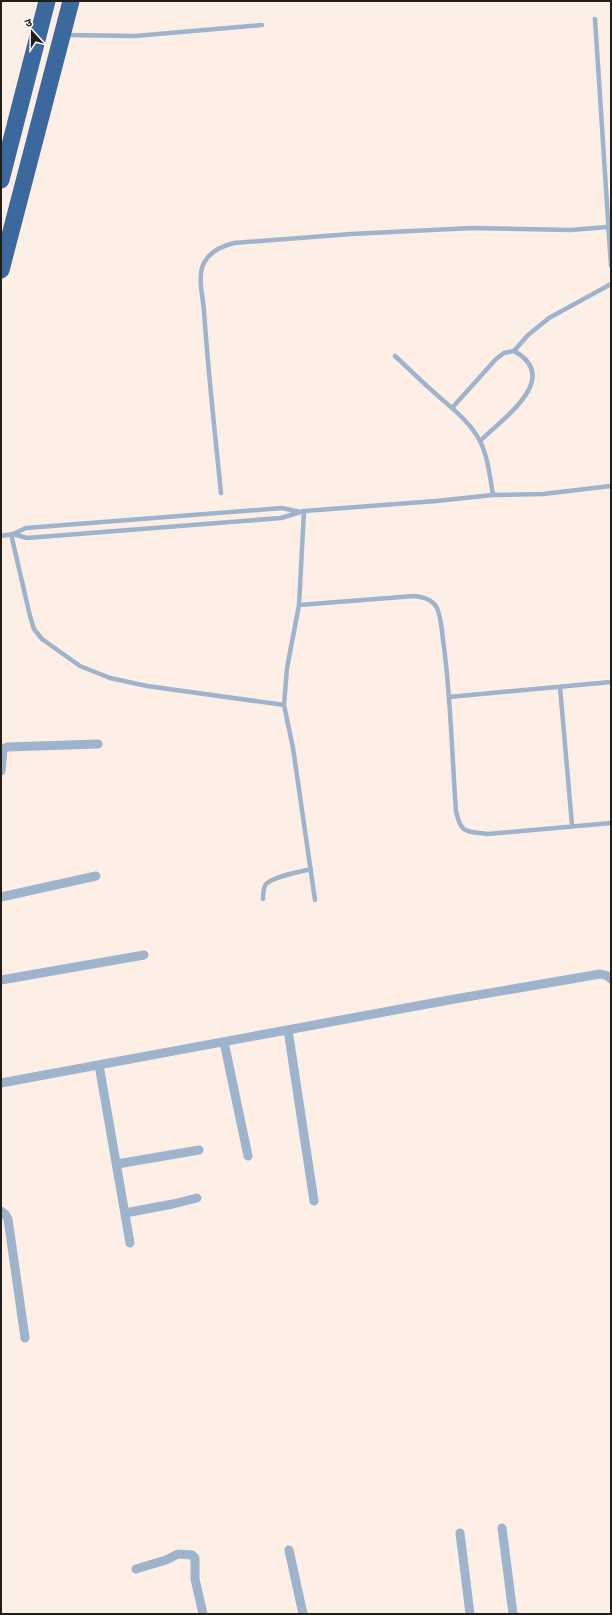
<svg xmlns="http://www.w3.org/2000/svg" width="612" height="1615" viewBox="0 0 612 1615" font-family="'Open Sans','Noto Sans Devanagari',sans-serif">
	<style>
		.lines { fill: none; stroke-linecap: round; stroke-linejoin: round }
		.lane { stroke: #9eb3cc; stroke-width: 4.5 }
		.street { stroke: #9eb3cc; stroke-width: 9 }
		.highway { stroke: #3c699d; stroke-width: 17 }
	</style>
	<rect width="100%" height="100%" fill="#fdefe5"/>
	<g class="lines">
		<path class="lane" d="M595,19L611,266
			M66,35L135,36L262,25
			M514,351L528,335L549,318L611,284
			M395,356C409,369 423,383 438,396C453,409 470,422 480,441C488,457 490,477 493,495
			M452,408L496,359L504,353L514,351C563,378 502,419 480,441
			M221,493C215,433 208,372 204,311C203,296 197,276 204,263C210,251 222,246 234,243L351,234L472,228L571,230L607,227
			M304,511L299,605L287,668L284,705L293,748L315,900
			M11,534L30,616L34,629L42,639L80,666L110,678L147,686L284,705
			M13,534L27,538L281,518L304,511L436,501L493,495L543,494L611,486
			M1,536L13,534L26,528L282,508L300,512
			M299,605L414,596C423,597 432,599 437,608C442,620 442,635 444,647C451,701 452,757 456,811C461,835 467,831 488,834L611,823
			M560,687L572,825
			M449,697L611,682
			M263,899C263,894 263,888 266,884C274,876 300,872 311,869"/>
		<path class="street" d="M1,771L3,749L7,747L98,744
			M1,897L96,876
			M1,980L144,955
			M288,1030L314,1201
			M224,1042L248,1156
			M99,1065L130,1243
			M1,1083L449,1000L600,974L608,976L611,979
			M117,1164L199,1150
			M1,1211L5,1214L8,1219L25,1338
			M125,1213L173,1204L197,1198
			M502,1528L513,1614
			M460,1533L470,1614
			M289,1550L303,1614
			M136,1569L166,1560L178,1554L192,1555L195,1558V1579L203,1614"/>
		<path class="highway" d="M1,180L47,1
			M1,270L71,1"/>
	</g>
	<rect width="612" height="1615" fill="none" stroke="#221d19" stroke-width="4"/>
	<g transform="translate(32 32) rotate(339)" stroke="#ffffff" stroke-width="3" paint-order="stroke">
	<path d="M0-3L7 15L0 10L-7 15Z" fill="#221d19"/>
	<text y="-6" font-size="11" font-weight="bold" text-anchor="middle" fill="#221d19">उ</text>
	</g>
</svg>
